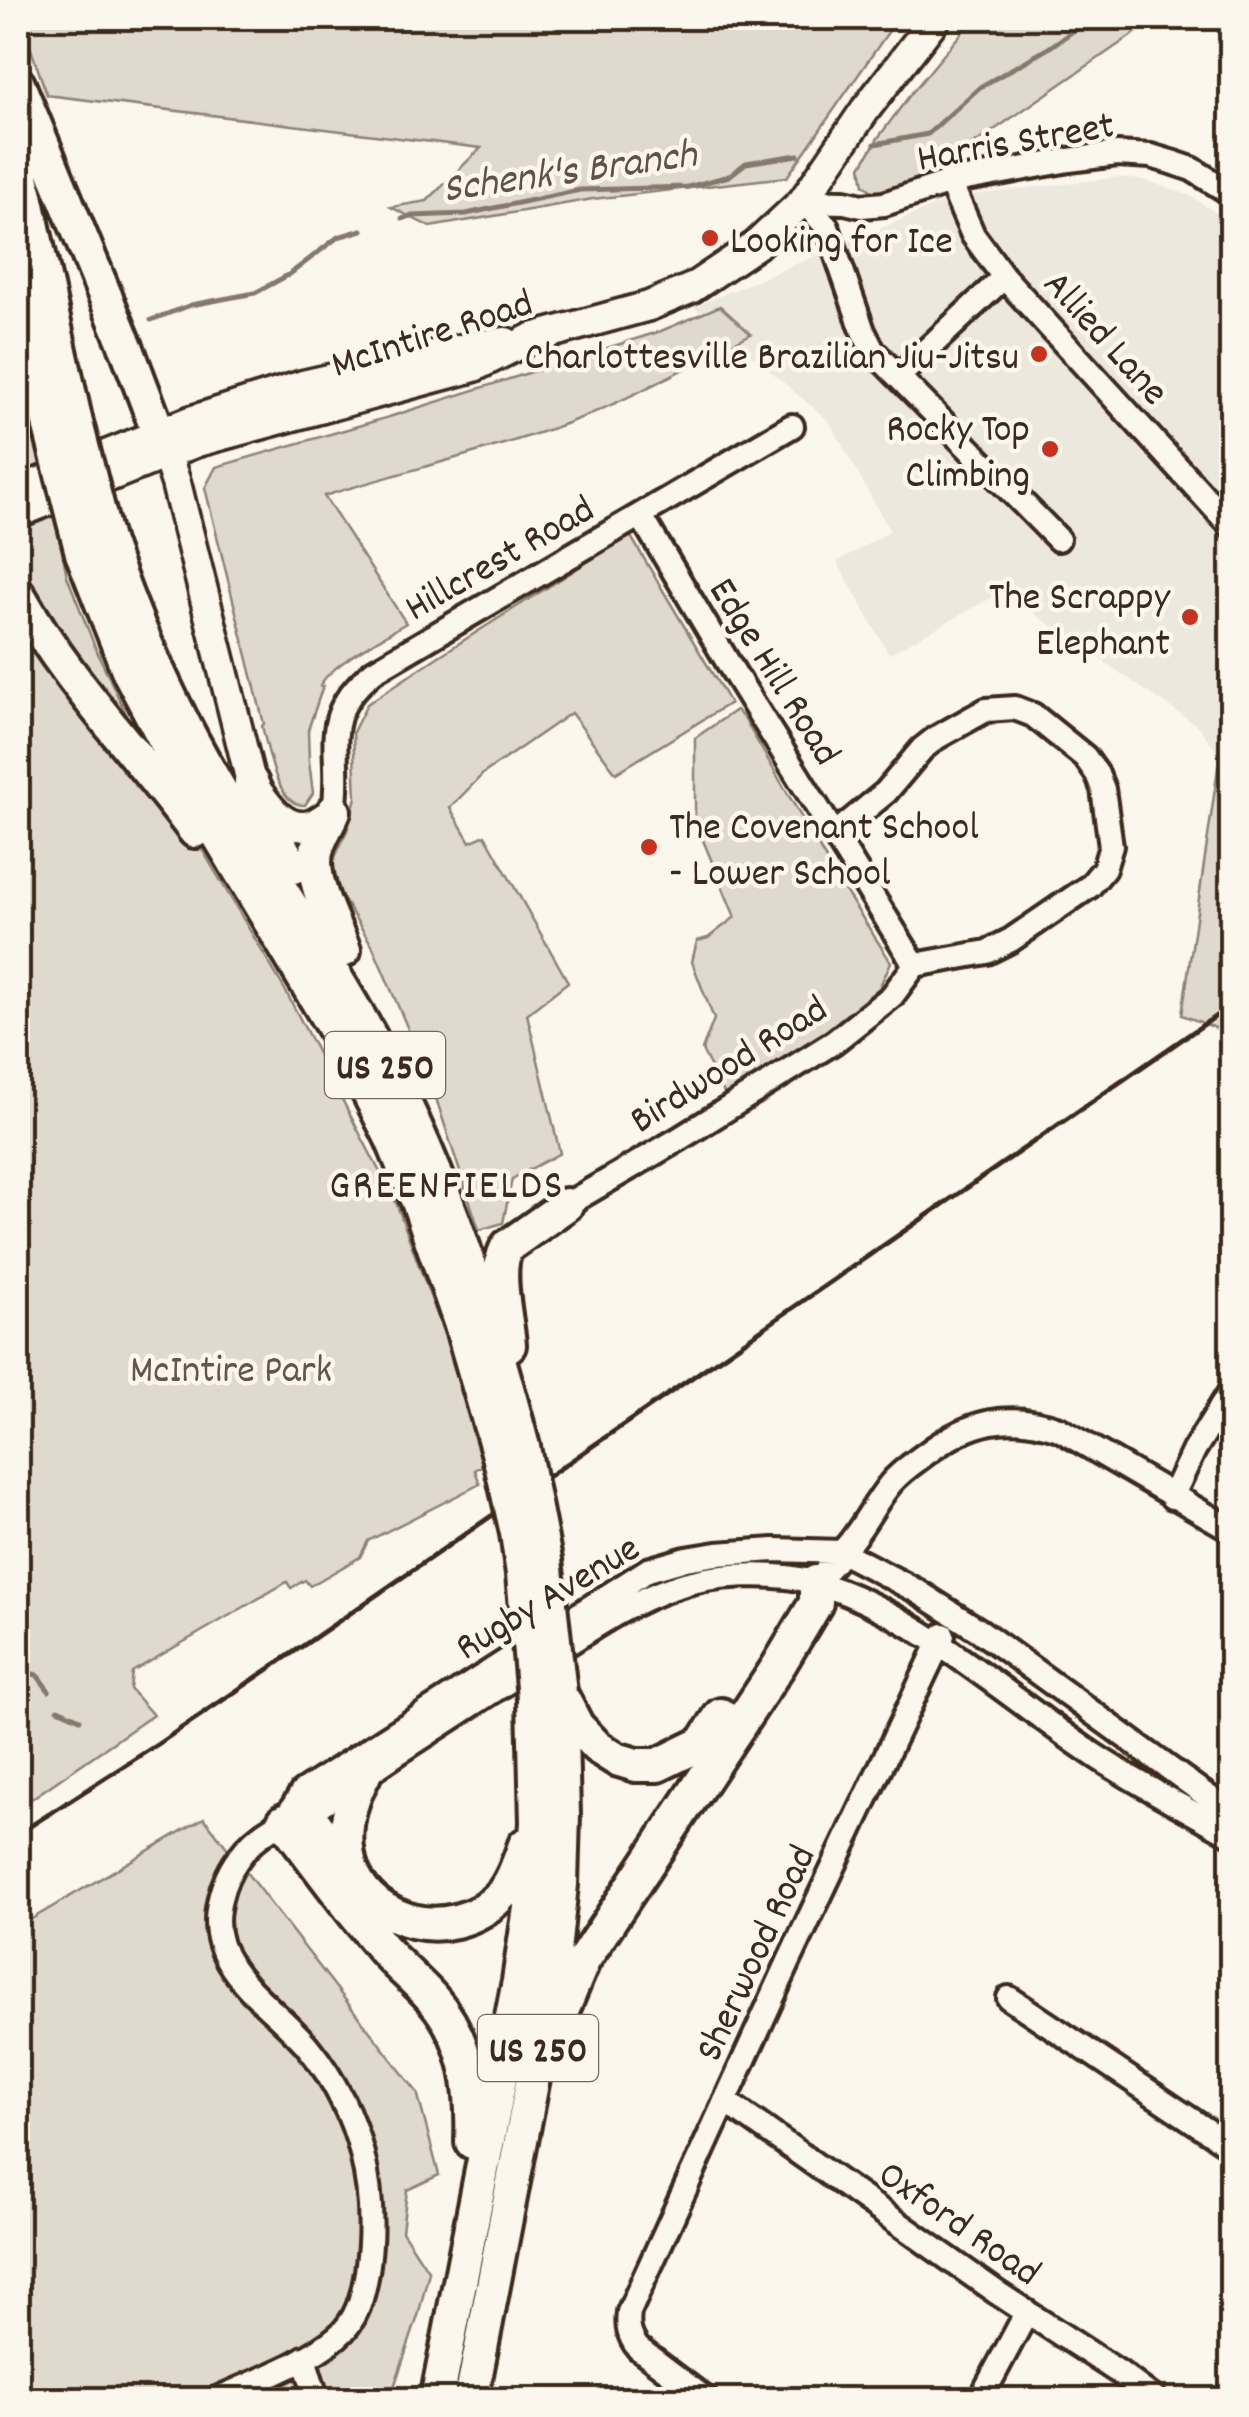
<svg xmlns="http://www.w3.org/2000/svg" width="1249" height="2417" viewBox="0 0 1249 2417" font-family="Dekko,sans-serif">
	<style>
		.built { fill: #ede8dd }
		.green { fill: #dfd9ce; stroke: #8d8276; stroke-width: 2.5 }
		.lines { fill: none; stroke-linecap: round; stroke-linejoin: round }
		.stream { stroke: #85796d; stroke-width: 5 }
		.minor-casing { stroke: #3b2a1e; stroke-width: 30 }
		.major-casing { stroke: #3b2a1e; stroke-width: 35 }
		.highway-casing { stroke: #3b2a1e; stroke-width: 40 }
		.minor { stroke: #fbf7ec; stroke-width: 22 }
		.major { stroke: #fbf7ec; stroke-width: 28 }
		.highway { stroke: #fbf7ec; stroke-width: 32 }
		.rail { stroke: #3b2a1e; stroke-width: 5 }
		.highway-bridge-casing { stroke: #3b2a1e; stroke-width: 40; stroke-linecap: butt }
		.highway-bridge { stroke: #fbf7ec; stroke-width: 32 }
		.poi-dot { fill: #c8321e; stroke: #fbf7ec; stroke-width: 4 }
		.labels { text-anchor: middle; stroke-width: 9; stroke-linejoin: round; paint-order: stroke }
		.shield { fill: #fbf7ec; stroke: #75685c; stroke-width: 2.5 }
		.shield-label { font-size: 38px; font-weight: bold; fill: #3b2a1e }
		.street-label { font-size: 40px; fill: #3b2a1e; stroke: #fbf7ec }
		.poi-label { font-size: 40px; fill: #3b2a1e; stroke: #fbf7ec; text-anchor: end }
		.park-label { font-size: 40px; fill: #64564a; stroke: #fbf7ec }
		.water-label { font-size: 42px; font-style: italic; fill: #605246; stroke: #fbf7ec }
		.neighbourhood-label { font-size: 42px; letter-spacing: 2.5px; fill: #3b2a1e; stroke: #fbf7ec }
	</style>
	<rect width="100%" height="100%" fill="#fbf7ec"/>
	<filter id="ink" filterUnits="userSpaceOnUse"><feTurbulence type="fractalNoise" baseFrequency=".01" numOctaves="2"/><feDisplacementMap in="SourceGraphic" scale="20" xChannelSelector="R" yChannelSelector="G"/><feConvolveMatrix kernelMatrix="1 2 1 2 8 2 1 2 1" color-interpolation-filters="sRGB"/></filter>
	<g filter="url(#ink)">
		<path class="built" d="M1119,177L1144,180L1189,195L1224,218L1232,227L1231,772L1199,727L1002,592L889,654L837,562L890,531L829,421L694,307L955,197Z"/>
		<path class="green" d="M20,18H898L787,177L593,199L430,227L391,207L427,201L481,148L47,95Z
			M974,18H1157L930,174L876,194L864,185L861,167L878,138L910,95Z
			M720,306L751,334C690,365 630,400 565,424C487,452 404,471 324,496L406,623C385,636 328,666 320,686H323L308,730L309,761L313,793L305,805C277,808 268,748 262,726L264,724L205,488L216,467L389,417L661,331Z
			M18,337L67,576L95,647L140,744L284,988L397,1205L490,1461L475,1470L480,1484L368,1541L360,1557L310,1586L305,1580L291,1588L287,1582L132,1672L130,1689L153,1715L18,1808Z
			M630,535L730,703L616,773L571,713L484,773L450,808L470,842L485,835L568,982L527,1014L560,1153L512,1179L503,1223L479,1230L431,1083L372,945L335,886L333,862L348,828L356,797L353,732L367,704L439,656Z
			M736,710L745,720L836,877L891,962L879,988L838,1024L726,1097L702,1050L714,1019L692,962L697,941L708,938L735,917L695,821V738Z
			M1218,768L1231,788V1034L1182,1015Z
			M204,1818L417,2092L439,2175L407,2190L402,2231L429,2272L418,2316L390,2399H18V1927Z"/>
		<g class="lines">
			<path class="stream" d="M875,144L928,134L980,87L1047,49L1092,18
				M402,219L411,216L466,214L580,190L688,187L729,176L746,163L798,155
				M151,320L191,305L255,293L290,274L338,237L362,230
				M18,1670L37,1675L49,1691
				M58,1709L80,1719"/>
			<defs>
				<path id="minor" d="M950,182L973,235L1004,277L1232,527
					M803,201L845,202L862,206L884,204L950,182L1069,160L1117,154L1151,156L1171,162L1192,169L1232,194
					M803,201L827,227L863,331L873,351L1058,539
					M899,376L1004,277
					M641,516L733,671L915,965
					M334,811C344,749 315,719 374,671L792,426
					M835,834L886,792L922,749L936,738L986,710L1015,708L1033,715L1085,757L1097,774L1103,789L1111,846L1104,869L1090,886L1011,940L987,952L915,965
					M566,1205L679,1139L834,1042L892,996L915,965
					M1172,1497L1194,1450L1232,1389
					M816,1582C828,1569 840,1555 851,1541C866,1522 876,1501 891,1483C901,1471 915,1462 927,1453C970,1421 1008,1411 1059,1429L1232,1530
					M284,1821L302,1792L648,1570L686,1559L717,1554L774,1550L842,1552L917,1591L980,1631L1232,1814
					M1009,1998L1232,2147
					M725,2101L996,2292L1120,2373L1156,2400
					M304,2358L317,2400
					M215,2400C255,2381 303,2365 337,2337C357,2321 363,2296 367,2272C379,2191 361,2113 309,2048C275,2006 208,1971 218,1909C224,1870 246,1841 280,1823C291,1817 303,1815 314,1809C342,1791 370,1772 398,1753C449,1720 500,1686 552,1654C591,1629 628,1603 672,1588C713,1573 775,1571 817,1583C918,1613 1009,1699 1097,1757C1140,1785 1187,1809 1232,1835
					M707,2400L638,2348C629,2336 627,2327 629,2312L790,1959L943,1635
					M980,2400L1027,2312"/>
				<path id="major" d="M160,435L176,483L251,782C266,802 284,835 313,824C320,821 328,815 334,811
					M18,491L190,421L303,385L475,346L506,342
					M18,513L197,442L474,367L532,338L649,306L692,288L756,245L803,201L865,110L936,18"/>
				<path id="highway" d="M18,84L127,349L159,434
					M18,159L75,419
					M18,277L50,427
					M106,540C130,610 158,677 193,742C250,849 323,948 380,1055C446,1178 488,1313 523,1447
					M82,553L129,672L188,784L349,1054L392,1139L419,1204L462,1328L500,1459
					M18,594C66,680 136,752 195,831
					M251,782L273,833L293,867
					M334,811C329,823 321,835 317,848C308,878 333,922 344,950
					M509,1345C507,1318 493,1267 508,1246L566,1205
					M562,1697L577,1726L597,1747L616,1759L636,1765H658L703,1743L721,1715
					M364,1775C336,1826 338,1888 395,1915C415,1924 435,1926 456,1921C473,1917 490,1907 502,1894C513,1880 519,1862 525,1845
					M307,1813L350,1872
					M284,1821C315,1862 345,1903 378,1943C394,1963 415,1979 432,1998C468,2039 474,2090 472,2142
					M555,2028L583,1961L779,1665L816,1603V1582
					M437,2400L519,1981L530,1908L537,1823L534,1699
					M471,2400L533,2078L554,1952L561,1884L563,1815L560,1693"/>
			</defs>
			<use href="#minor" class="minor-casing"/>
			<use href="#major" class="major-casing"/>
			<use href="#highway" class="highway-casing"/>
			<use href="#minor" class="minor"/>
			<use href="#major" class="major"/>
			<use href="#highway" class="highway"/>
			<path class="rail" d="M18,1834L158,1744L310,1641L1232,1005"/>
			<defs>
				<path id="highway-bridge" d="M75,419L106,540
					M50,427L82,553
					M523,1447L545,1560L560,1693
					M500,1459L517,1533L523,1574L534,1699"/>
			</defs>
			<use href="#highway-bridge" class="highway-bridge-casing"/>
			<use href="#highway-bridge" class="highway-bridge"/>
		</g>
	</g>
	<g class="poi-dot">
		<circle cx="710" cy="238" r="10"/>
		<circle cx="1039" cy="354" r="10"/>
		<circle cx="1050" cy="449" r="10"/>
		<circle cx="1190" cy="617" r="10"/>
		<circle cx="649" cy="847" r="10"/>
	</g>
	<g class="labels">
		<g class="shield">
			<rect x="325" y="1032" width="120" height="66" rx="8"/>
			<rect x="478" y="2015" width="120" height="66" rx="8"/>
		</g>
		<g class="shield-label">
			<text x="385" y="1078">US 250</text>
			<text x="538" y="2061">US 250</text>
		</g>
		<g class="street-label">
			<text transform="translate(1015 139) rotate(-10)" y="14">Harris Street</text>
			<text transform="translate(431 331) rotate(-18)" y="14">McIntire Road</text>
			<text transform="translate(1108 336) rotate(48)" y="14">Allied Lane</text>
			<text transform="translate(498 556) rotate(-30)" y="14">Hillcrest Road</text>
			<text transform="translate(777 670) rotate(58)" y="14">Edge Hill Road</text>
			<text transform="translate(727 1062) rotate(-32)" y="14">Birdwood Road</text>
			<text transform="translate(546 1595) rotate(-31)" y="14">Rugby Avenue</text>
			<text transform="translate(753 1952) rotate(-65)" y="14">Sherwood Road</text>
			<text transform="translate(961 2221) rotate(35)" y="14">Oxford Road</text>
		</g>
		<g class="poi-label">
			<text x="730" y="252" text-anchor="start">Looking for Ice</text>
			<text x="1019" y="368">Charlottesville Brazilian Jiu-Jitsu</text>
			<text x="1030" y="440">Rocky Top<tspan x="1030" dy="46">Climbing</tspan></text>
			<text x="1170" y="608">The Scrappy<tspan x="1170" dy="46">Elephant</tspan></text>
			<text x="669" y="838" text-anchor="start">The Covenant School<tspan x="669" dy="46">- Lower School</tspan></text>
		</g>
		<g class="park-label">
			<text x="231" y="1381">McIntire Park</text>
		</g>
		<g class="water-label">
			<text transform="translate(569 168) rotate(-8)" y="15">Schenk's Branch</text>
		</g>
		<g class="neighbourhood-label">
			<text x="447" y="1197">GREENFIELDS</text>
		</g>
	</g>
	<rect width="1249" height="2417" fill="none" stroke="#fbf7ec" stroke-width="60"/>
	<rect x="30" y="30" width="1189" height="2357" fill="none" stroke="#3b2a1e" stroke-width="4" filter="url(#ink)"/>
</svg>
